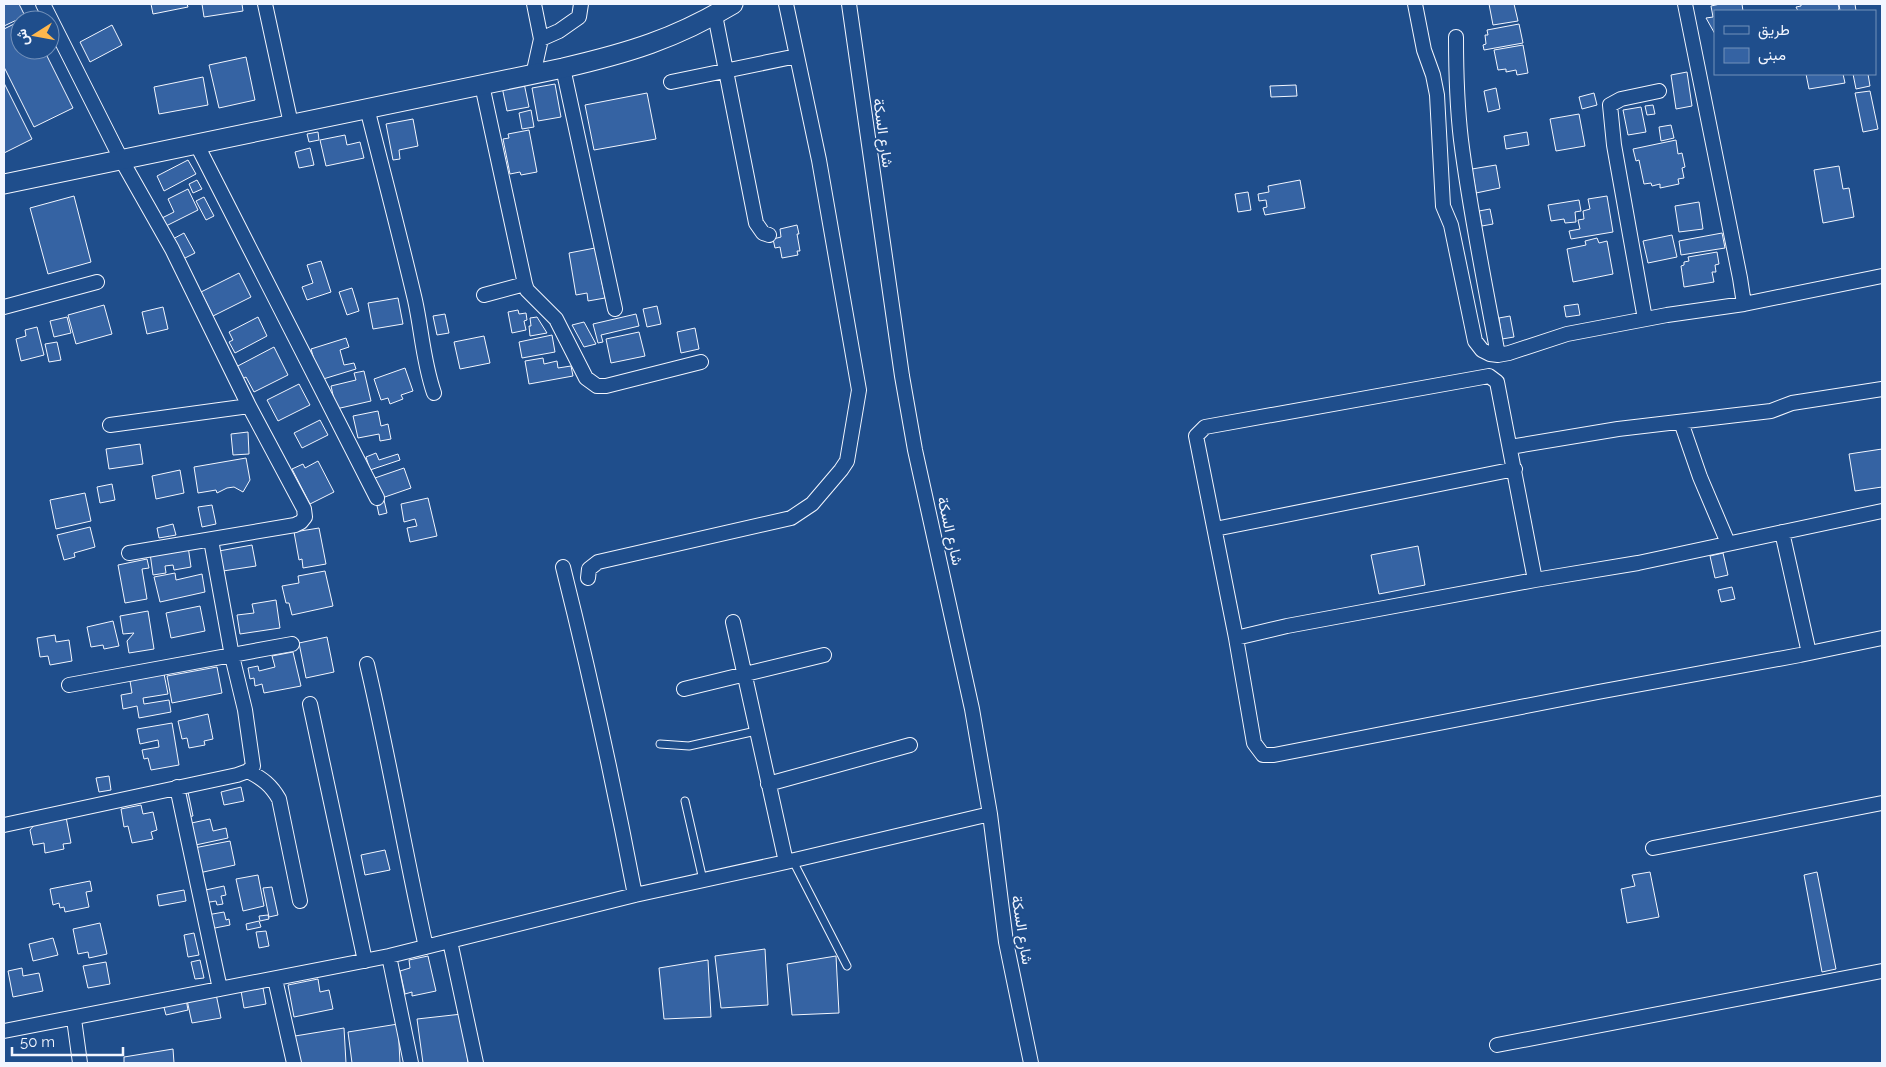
<svg xmlns="http://www.w3.org/2000/svg" width="1886" height="1067" viewBox="0 0 1886 1067" font-family="Raleway,Vazirmatn,sans-serif">
	<style>
		.building { fill: #3563a3; stroke: #f2f6ff }
		.lines { fill: none; stroke-linecap: round; stroke-linejoin: round }
		.service-casing { stroke: #f2f6ff; stroke-width: 9 }
		.minor-casing { stroke: #f2f6ff; stroke-width: 16 }
		.secondary-casing { stroke: #f2f6ff; stroke-width: 21 }
		.service { stroke: #1f4e8c; stroke-width: 7 }
		.minor { stroke: #1f4e8c; stroke-width: 14 }
		.secondary { stroke: #1f4e8c; stroke-width: 19 }
		.labels { text-anchor: middle; stroke-width: 4; stroke-linejoin: round; paint-order: stroke }
		.street-label { font-size: 15px; fill: #f2f6ff; stroke: #1f4e8c }
	</style>
	<rect width="100%" height="100%" fill="#1f4e8c"/>
	<path class="building" d="M4,4H19L25,16L4,26Z
		M151,4H187L188,7L153,14Z
		M202,4H242L243,11L204,17Z
		M1489,4H1514L1518,21L1493,25Z
		M1720,4H1742L1743,11H1715V34L1706,18L1713,17L1711,6Z
		M1801,4H1838L1839,8L1838,11H1798L1796,7L1801,6Z
		M1839,4H1855L1856,11H1840Z
		M20,21V50H44L73,108L34,127L4,67V29Z
		M1519,24L1523,43L1484,50L1483,45L1486,44L1485,35H1488L1487,30Z
		M112,25L122,45L90,62L80,42Z
		M1523,45L1528,73L1517,75L1516,70L1506,72V69L1498,70L1494,50Z
		M246,57L255,100L219,108L209,65Z
		M1687,72L1692,106L1676,109L1671,75Z
		M1806,74H1843L1845,83L1809,89Z
		M1853,74H1868L1870,86L1856,89Z
		M203,77L208,105L159,114L154,87Z
		M4,83L32,139L4,153Z
		M524,83L529,107L507,111L502,87Z
		M555,84L561,117L538,121L532,88Z
		M1296,85L1297,96L1271,97L1270,86Z
		M1496,88L1500,109L1488,112L1484,91Z
		M1870,91L1878,129L1863,132L1855,93Z
		M647,93L656,139L594,150L585,105Z
		M1594,93L1597,105L1582,109L1579,97Z
		M1653,105L1655,114L1647,115L1645,106Z
		M1641,107L1646,132L1628,135L1623,110Z
		M531,110L534,127L522,129L519,113Z
		M1579,114L1585,146L1556,151L1550,119Z
		M413,119L418,146L399,150L400,159L393,160L386,124Z
		M1671,125L1674,138L1661,141L1659,127Z
		M529,130L537,172L521,175L520,172L510,174L503,139L509,138L508,134Z
		M318,132L319,140L309,142L307,134Z
		M1527,132L1529,145L1506,149L1504,136Z
		M345,135L347,145L360,142L364,158L326,166L320,140Z
		M1676,140L1678,154L1682,153L1685,167L1682,168L1684,178L1678,179L1679,184L1660,188V184L1652,186L1651,183L1644,184L1639,160L1636,161L1633,149Z
		M310,148L314,165L299,168L295,152Z
		M188,160L196,174L164,191L157,176Z
		M1496,165L1500,188L1476,193L1472,169Z
		M1839,166L1843,189L1849,188L1854,217L1823,223L1814,170Z
		M197,180L202,189L193,193L189,184Z
		M1300,180L1305,208L1265,215L1263,208L1267,207L1266,200L1259,201L1258,194L1269,192L1268,186Z
		M188,189L198,210L166,226L162,218L174,212L168,199Z
		M1248,192L1251,210L1238,212L1235,194Z
		M74,196L91,262L48,274L30,208Z
		M1607,196L1613,232L1571,239L1569,231L1580,229L1578,220L1584,219L1583,211L1590,209L1588,199Z
		M204,197L214,216L206,220L196,201Z
		M1579,200L1581,211L1575,212L1576,222L1565,223L1564,219L1551,221L1548,205Z
		M1699,202L1703,229L1679,232L1675,206Z
		M1490,209L1493,224L1482,226L1479,211Z
		M797,225L799,234H797L800,251H797L798,255L782,258L780,247L775,248L773,239L781,237L780,229Z
		M184,233L195,253L181,260L171,240Z
		M1722,233L1725,248L1681,255L1679,241Z
		M1672,235L1677,257L1648,263L1643,241Z
		M1597,238L1599,243L1607,241L1613,274L1573,282L1567,249L1586,245L1585,241Z
		M595,248L605,298L588,301L587,293L576,295L569,253Z
		M1717,252L1719,264L1715,265L1716,272H1712L1714,282L1684,287L1681,266L1684,265V262L1689,261L1688,257Z
		M321,261L331,292L307,300L302,287L313,283L307,265Z
		M239,273L251,297L213,316L201,292Z
		M352,288L359,311L347,315L339,292Z
		M398,298L403,324L373,329L368,303Z
		M1578,304L1580,315L1566,317L1564,306Z
		M104,305L112,334L76,344L68,315Z
		M657,306L661,324L647,327L643,309Z
		M163,307L168,329L147,334L142,312Z
		M518,310L519,314L526,313L527,320L524,321L526,330L512,333L508,312Z
		M445,314L449,333L437,335L433,316Z
		M636,314L639,326L601,335L603,342L598,343L593,324Z
		M1510,316L1514,337L1502,339L1499,318Z
		M67,317L71,333L54,337L50,321Z
		M258,317L267,336L235,353L229,342L233,340L229,332Z
		M537,317L547,333L530,336L529,326H531L530,318Z
		M584,322L596,344L584,347L572,325Z
		M37,327L44,355L21,361L16,339L26,336L25,330Z
		M695,328L699,349L681,353L677,332Z
		M639,332L645,356L611,363L606,339Z
		M552,335L555,352L522,358L519,342Z
		M484,336L490,363L460,369L454,342Z
		M346,338L349,347L340,350L344,365L354,363L356,369L320,380L311,349Z
		M57,342L61,360L49,362L45,344Z
		M274,347L288,375L254,392L246,377L240,380L234,368Z
		M543,358L544,364L557,361L558,368L571,366L573,376L529,384L525,361Z
		M405,368L413,391L401,395L403,399L390,404L388,398L381,400L374,379Z
		M364,371L371,401L336,409L331,386L356,380L354,373Z
		M299,384L310,405L278,421L267,400Z
		M378,411L381,426L388,424L391,439L380,441L379,434L358,438L353,416Z
		M320,420L328,435L302,448L294,433Z
		M248,432L249,454L233,455L231,434Z
		M140,444L143,464L109,469L106,449Z
		M1882,449V487L1855,491L1849,454Z
		M376,453L379,460L398,454L400,460L370,470L366,457Z
		M246,458L250,480L243,492L234,487L227,488L217,493L216,490L198,493L194,467Z
		M318,461L334,492L310,504L292,469L303,464L305,468Z
		M404,468L411,488L379,499L372,479Z
		M180,470L184,493L156,499L152,476Z
		M112,484L115,500L100,503L97,487Z
		M85,493L91,521L56,529L50,500Z
		M428,498L437,536L410,542L407,528L417,526L415,519L404,522L401,504Z
		M384,500L387,513L379,515L376,501Z
		M212,505L216,524L202,527L198,507Z
		M173,524L176,535L159,538L157,528Z
		M90,527L95,547L74,553L75,557L64,560L57,535Z
		M319,528L326,564L303,568L302,559L299,560L294,532Z
		M252,545L256,566L223,571L219,551Z
		M188,546L191,567L174,570L173,565L165,566L166,573L153,575L150,553Z
		M1418,546L1425,585L1379,594L1371,555Z
		M1723,553L1728,575L1715,578L1710,556Z
		M147,559L149,568L142,569L147,599L125,603L118,565Z
		M325,571L333,606L292,615L289,603H286L282,586L299,583L298,576Z
		M175,573L176,580L202,574L205,592L160,602L154,577Z
		M1732,587L1735,599L1721,602L1718,590Z
		M276,600L280,628L240,634L237,615L254,613L252,604Z
		M200,606L205,631L171,638L166,613Z
		M148,611L154,649L129,653L127,641L134,633L123,634L120,616Z
		M113,621L119,646L104,649L103,645L91,647L87,627Z
		M55,635L56,642L69,640L72,661L50,665L48,656L40,657L37,638Z
		M327,637L334,672L306,678L299,643Z
		M293,652L301,686L264,693L262,684L255,686L254,678L250,679L248,668L258,666L259,671L275,667L272,656Z
		M217,667L222,693L172,703L167,676Z
		M164,674L168,694L143,698L144,704L169,700L171,712L139,718L137,706L123,709L121,695L132,693L130,681Z
		M208,714L213,739L204,741L205,745L189,748L187,738L182,739L178,721Z
		M172,723L179,765L151,770L148,758L144,759L142,750L159,747L158,740L140,744L137,729Z
		M109,776L111,790L99,792L96,778Z
		M241,787L244,801L224,805L221,792Z
		M188,792L193,816L185,817L180,794Z
		M141,805L143,814L153,812L157,830L151,832L153,839L132,843L128,826L124,827L121,809Z
		M66,817L71,843L63,844L64,849L45,853L44,843L33,845L30,830L36,823Z
		M210,819L213,831L226,828L228,838L191,846L187,824Z
		M230,841L235,865L199,873L194,848Z
		M385,850L390,870L365,875L361,855Z
		M1650,872L1659,917L1627,923L1621,889L1635,886L1632,875Z
		M1817,872L1836,969L1822,972L1804,875Z
		M258,875L264,906L243,911L236,879Z
		M90,881L92,891L86,892L89,907L65,912L64,907L60,908L59,903L53,905L50,889Z
		M224,886L226,895L221,896L223,904L217,905L216,901L204,903L201,891Z
		M272,887L278,915L269,917L263,888Z
		M184,890L186,901L159,906L157,895Z
		M224,912L226,920L229,919L230,925L210,929L207,915Z
		M268,915L269,919L260,921L259,916Z
		M259,921L261,927L247,930L246,924Z
		M100,923L107,954L89,958L88,952L78,954L73,929Z
		M266,931L269,946L259,948L256,932Z
		M194,933L199,955L188,957L184,935Z
		M53,938L58,955L33,961L29,944Z
		M765,949L768,1005L721,1008L715,956Z
		M428,956L436,991L412,996V992L405,994L400,971L410,968L409,960Z
		M836,956L839,1013L792,1015L787,964Z
		M200,960L204,978L195,979L191,962Z
		M708,960L711,1017L664,1019L659,968Z
		M106,962L110,984L88,988L83,966Z
		M22,968L23,976L39,973L43,991L13,997L8,971Z
		M318,979L320,992L329,990L333,1009L294,1017L288,985Z
		M263,988L266,1004L244,1008L241,991Z
		M216,994L221,1018L192,1023L187,1000Z
		M186,999L188,1010L166,1015L163,1004Z
		M462,1014L468,1063H423L417,1019Z
		M398,1024L400,1063H352L348,1032Z
		M344,1028L346,1063H298L295,1036Z
		M173,1049L174,1063H124V1057Z"/>
	<g class="lines">
		<defs>
			<path id="service" d="M660,744L689,746L756,731
				M685,801L703,880
				M793,861L847,966"/>
			<path id="minor" d="M43,4L121,159L172,249L249,406L304,509L305,517L301,522L295,525L129,553
				M265,4L291,124
				M849,4L902,376L915,450L972,709L990,814L1006,942L1031,1063
				M1415,4L1424,50L1433,75L1437,95L1443,206L1451,225L1475,341L1482,350L1490,354L1498,355L1509,353L1567,334L1667,315L1744,304L1882,276
				M1685,4L1740,278L1744,304
				M715,15L756,223L763,233L769,235
				M1456,37C1456,72 1457,106 1461,140C1470,212 1485,284 1498,355
				M541,39L559,31L579,17L581,4
				M563,68L615,309
				M533,75L541,39L534,4
				M671,82L797,56
				M482,85L525,284L527,290L556,319L586,378L597,386H606L701,362
				M367,108C383,172 400,236 415,300C422,332 423,361 434,393
				M196,143L377,498
				M484,295L525,284
				M4,307L97,282
				M1645,319L1614,145L1610,105L1621,99L1659,91
				M1681,422L1700,477L1728,543
				M110,425L249,406
				M1510,447L1618,429L1771,411L1792,403L1882,389
				M1215,529L1515,469
				M1782,532L1809,653
				M563,567C590,675 614,785 635,895
				M588,578L589,569L598,562L791,518L812,504L841,470L847,461L859,390L819,160L786,4
				M1535,580L1497,382L1489,376L1205,427L1196,436L1236,638L1254,743L1263,755H1274L1598,692L1800,655L1882,638
				M733,622L786,862
				M1236,638L1287,626L1535,580L1638,563L1882,511
				M367,664C389,758 405,853 426,947
				M69,685L292,644
				M684,689L824,655
				M310,704L365,961
				M248,771C263,779 271,785 279,799L300,901
				M768,784L910,745
				M177,787L220,989
				M4,825L237,775L248,771L253,766L245,710L232,656L211,540
				M1653,848L1882,803
				M450,941L476,1063
				M389,956L411,1063
				M275,979L294,1063
				M74,1019L80,1063
				M4,1031L389,956L635,895L786,862L990,814
				M1497,1045L1882,971"/>
			<path id="secondary" d="M4,184L563,68C628,53 675,39 733,4"/>
		</defs>
		<use href="#service" class="service-casing"/>
		<use href="#minor" class="minor-casing"/>
		<use href="#secondary" class="secondary-casing"/>
		<use href="#service" class="service"/>
		<use href="#minor" class="minor"/>
		<use href="#secondary" class="secondary"/>
	</g>
	<g class="labels">
		<g class="street-label">
			<text transform="translate(883 133) rotate(82)" y="5">شارع السكة</text>
			<text transform="translate(950 531) rotate(77)" y="5">شارع السكة</text>
			<text transform="translate(1022 930) rotate(81)" y="5">شارع السكة</text>
		</g>
	</g>
	<rect width="1886" height="1067" fill="none" stroke="#f2f6ff" stroke-width="10"/>
	<rect x="1714" y="10" width="162" height="65" fill="#1f4e8c" stroke="#7391ba"/>
	<rect x="1724" y="26" width="25" height="8" fill="#1f4e8c" stroke="#7391ba"/>
	<text x="1758" y="35" font-size="15" fill="#f2f6ff">طريق</text>
	<rect x="1724" y="48" width="25" height="15" fill="#3563a3" stroke="#7391ba"/>
	<text x="1758" y="60" font-size="15" fill="#f2f6ff">مبنى</text>
	<g transform="translate(35 35) rotate(259)"><circle r="24" fill="#1f4e8c" stroke="#7391ba"/>
	<path d="M0-4L9 19L0 12L-9 19Z" fill="#ffb74d"/>
	<text y="-8" font-size="14" font-weight="bold" text-anchor="middle" fill="#f2f6ff">ش</text>
	</g>
	<path d="M12 1047v8h111v-8" fill="none" stroke="#f2f6ff" stroke-width="2.5"/>
	<text x="20" y="1047" font-size="15" fill="#f2f6ff" stroke="#1f4e8c" stroke-width="4" paint-order="stroke">50 m</text>
</svg>
